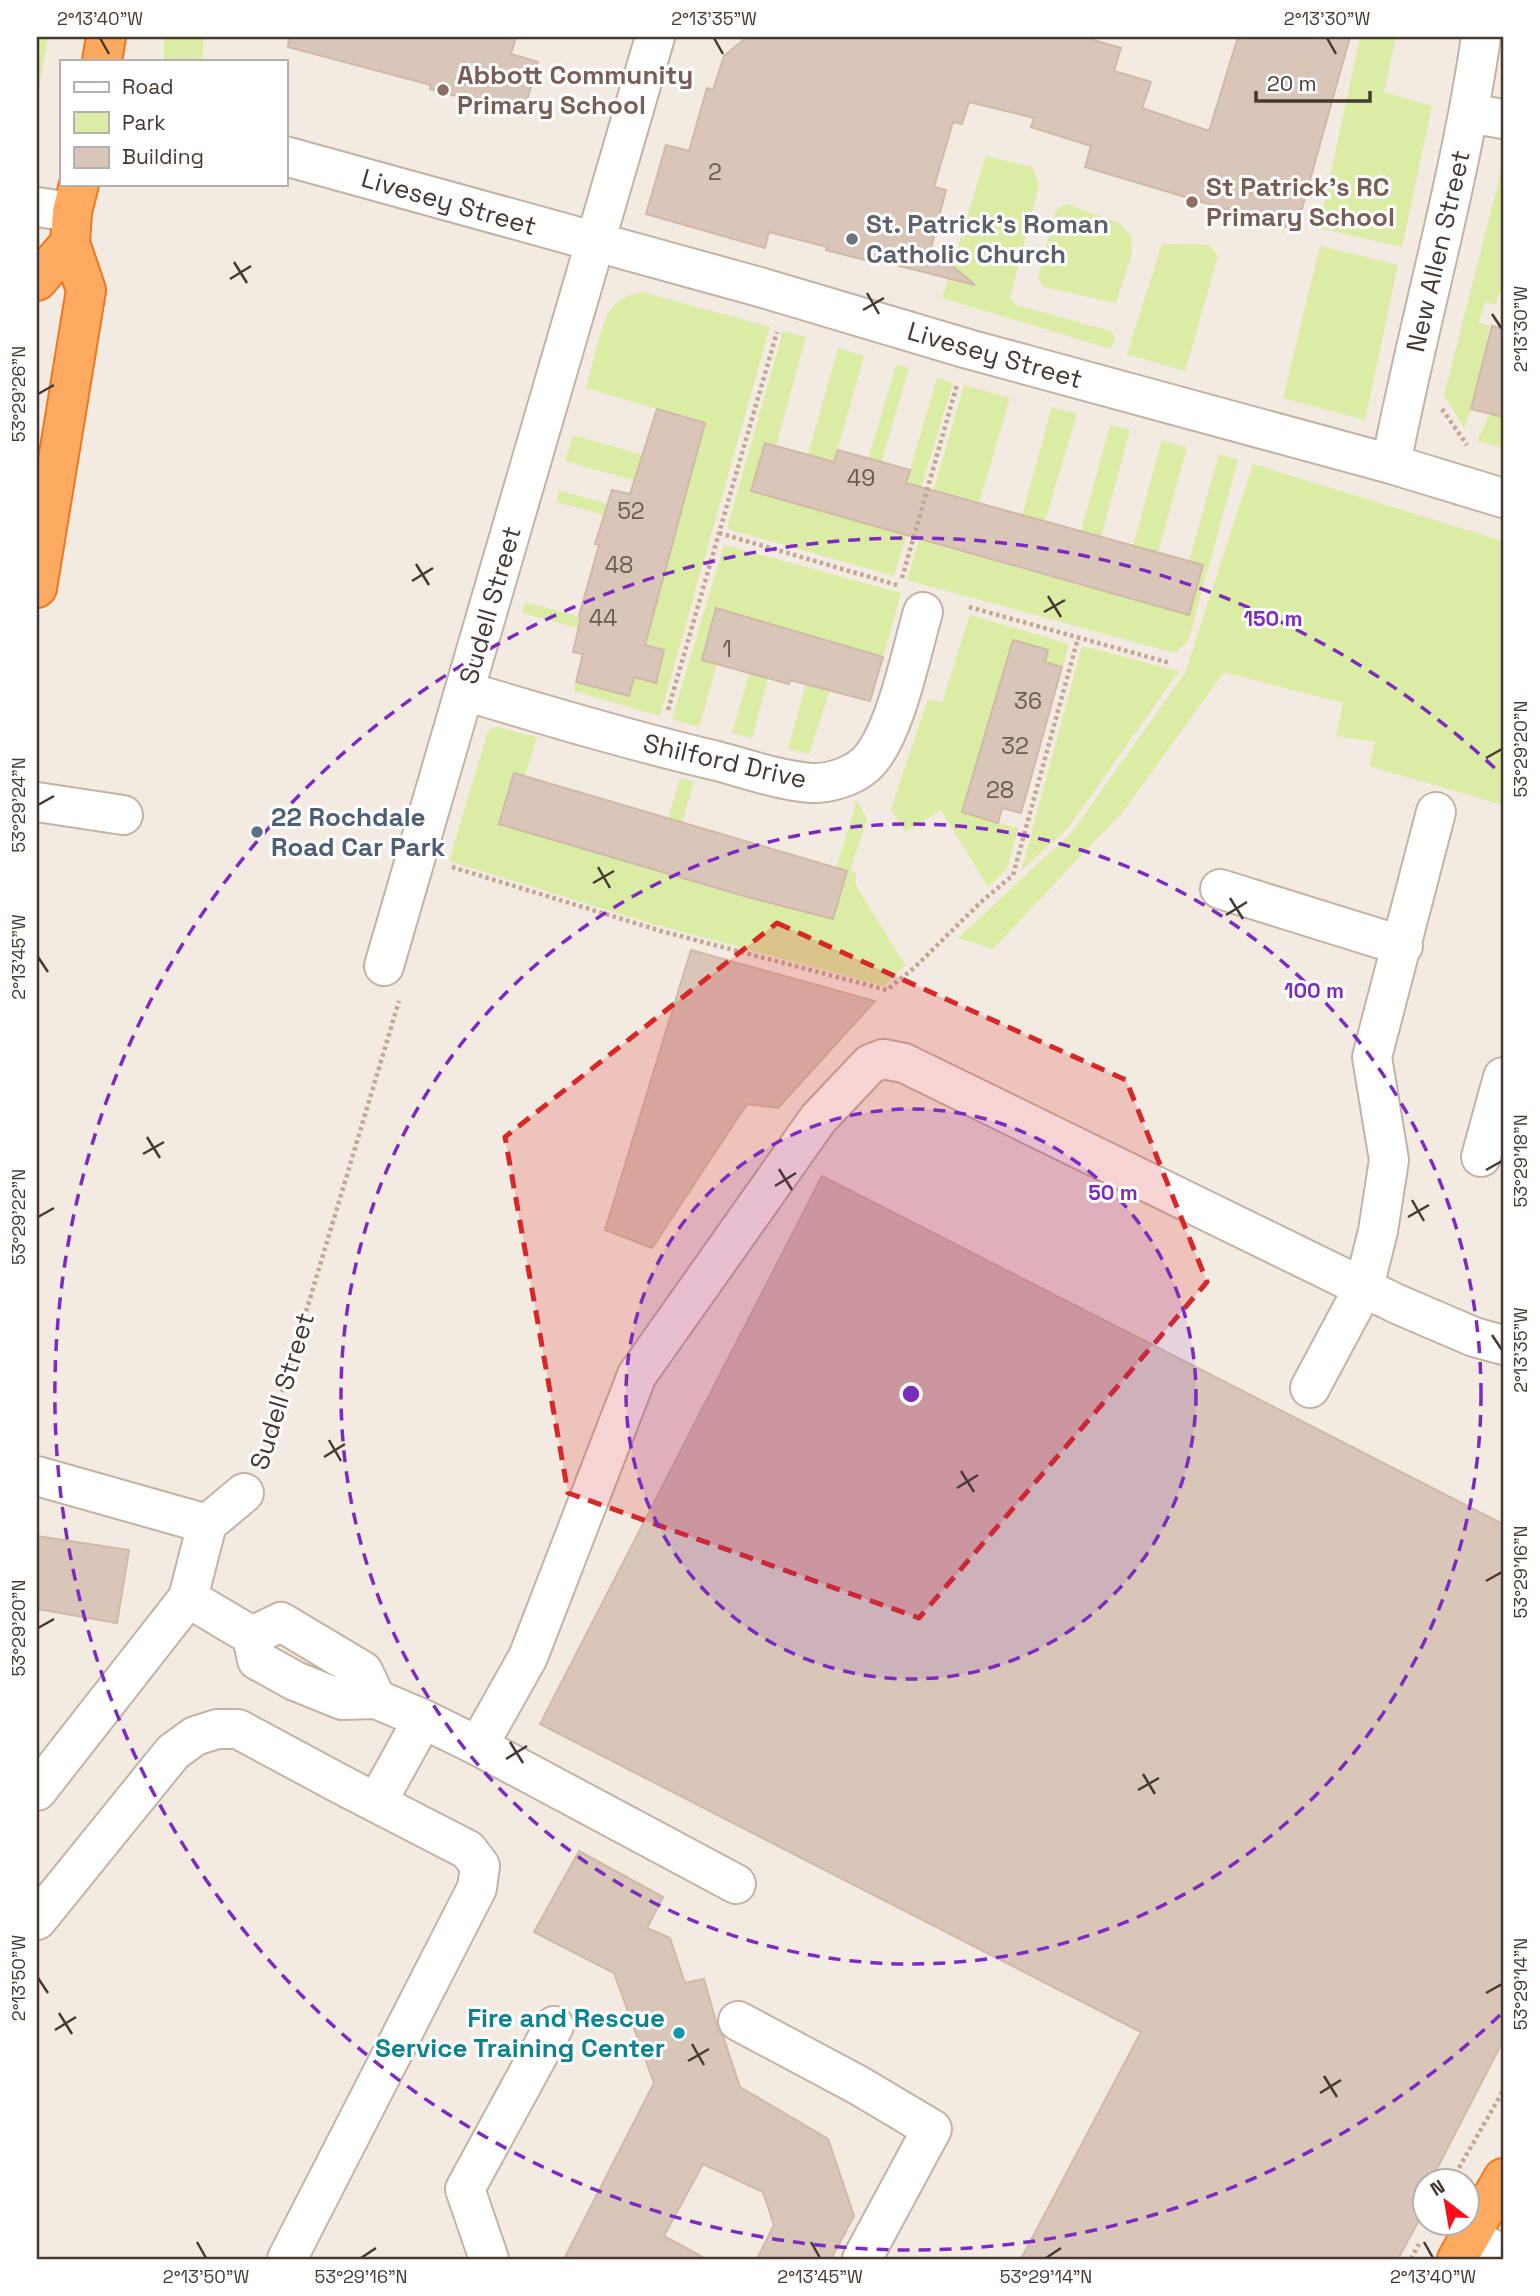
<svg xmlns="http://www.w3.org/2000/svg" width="1540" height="2296" viewBox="0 0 1540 2296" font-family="'Space Grotesk',sans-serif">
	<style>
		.green { fill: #dbeca5 }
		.building { fill: #d9c6b9; stroke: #d1b9a8; stroke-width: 2 }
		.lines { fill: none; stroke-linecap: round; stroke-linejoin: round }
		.minor-casing { stroke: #c2b3a6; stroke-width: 42 }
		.highway-casing { stroke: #ee7821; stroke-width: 42 }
		.path { stroke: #c2a893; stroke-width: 4.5; stroke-dasharray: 3.5 3.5; stroke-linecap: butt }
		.minor { stroke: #fff; stroke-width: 38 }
		.highway { stroke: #ffaa61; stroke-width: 38 }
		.marked { fill: #d62828; fill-opacity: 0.2; stroke: #d62828; stroke-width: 5; stroke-dasharray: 14 9; stroke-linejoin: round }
		.ticks { fill: none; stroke: #453932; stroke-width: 2.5 }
		.ring { fill: none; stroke: #7b2cbf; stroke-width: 3.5; stroke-dasharray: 12 9 }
		.education-dot { fill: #8d6e63; stroke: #fff; stroke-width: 2.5 }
		.worship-dot { fill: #6b7280; stroke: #fff; stroke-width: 2.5 }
		.service-dot { fill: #5c6f8a; stroke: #fff; stroke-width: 2.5 }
		.culture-dot { fill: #0f9aa8; stroke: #fff; stroke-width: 2.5 }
		.labels { text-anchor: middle; stroke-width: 6; stroke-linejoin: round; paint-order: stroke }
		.number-label { font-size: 23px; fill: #6a5c54 }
		.education-label { font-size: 26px; font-weight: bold; fill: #785e54; stroke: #fff; text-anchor: start }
		.street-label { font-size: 26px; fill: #453932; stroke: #fff }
		.worship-label { font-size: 26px; font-weight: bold; fill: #5b616d; stroke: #fff; text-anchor: start }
		.service-label { font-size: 26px; font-weight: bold; fill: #4e5e75; stroke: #fff; text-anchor: start }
		.culture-label { font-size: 26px; font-weight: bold; fill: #0d838f; stroke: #fff; text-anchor: end }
		.centre { fill: #7b2cbf; stroke: #fff; stroke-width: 3.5 }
		.ring-label { font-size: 21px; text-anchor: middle; font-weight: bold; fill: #7b2cbf; stroke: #fff; stroke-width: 6; stroke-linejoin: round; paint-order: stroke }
		.neatline { fill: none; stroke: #453932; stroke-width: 2.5 }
		.ticks-label { font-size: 18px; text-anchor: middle; fill: #453932 }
	</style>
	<rect width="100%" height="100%" fill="#f3eae2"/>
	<path class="green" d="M37,37H48L37,101Z
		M164,37H204L202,61H164Z
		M1360,37H1396L1384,92L1432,106L1402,247L1319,228Z
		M986,156L1032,167L1039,185L1010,298L1016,305L1111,331L1115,338L1111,349L942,298Z
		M1503,164V291H1500L1496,304L1485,302L1479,322L1490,326L1486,340L1503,344V375L1481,370L1471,409L1464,428L1444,395Z
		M1067,204L1119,223L1131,236L1132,253L1116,303L1044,287L1038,279L1056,210Z
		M1162,244L1209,245L1218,256L1185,371L1127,354Z
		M1320,246L1398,265L1365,420L1283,398Z
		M642,292L770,327L660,716L574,691L576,682L634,677L657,682L664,650L644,645L705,423L586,388C592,369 600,327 609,312C617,300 629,294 642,292Z
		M783,331L806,337L776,446L764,444L751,492L892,531L937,378L953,383L894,576L727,529Z
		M838,348L864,356L834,462L808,455Z
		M896,365L909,368L878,474L865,470Z
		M964,385L1010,398L979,503L950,495L936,545L1189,615L1203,566L1189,561L1219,454L1238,460L1188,641L1175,653L907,580Z
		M1052,407L1077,414L1045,521L1022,515Z
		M1490,414L1503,417V448L1477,441Z
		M1110,425L1130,430L1101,537L1081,531Z
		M573,435L643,455L636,481L565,461Z
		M1162,440L1187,447L1158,553L1133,546Z
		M1253,464L1503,541V805L1369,766L1375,742L1336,736L1343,703L1224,672L1125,809L993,949L958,938L1072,832L1185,673Z
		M559,490L607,504L604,515L556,502Z
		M724,545L901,593L883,657L716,609L704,653L719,657L699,727L672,719Z
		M525,602L592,620L589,631L522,613Z
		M970,615L1069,644L1063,667L1045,662L1048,650L1013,640L988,726L998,823L1018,828L1007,869L988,887L941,810L905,832L891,809L928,699L942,702Z
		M1082,646L1179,671L1068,828L1021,871Z
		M751,667L770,672L752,738L732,733Z
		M806,684L830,690L809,754L788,749Z
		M497,727L537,737L525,776L500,824L832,919L846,871L836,868L855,808L854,804L857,801L867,819L850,871L856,873L855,884L905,965L884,986L649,923L449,861L487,734L491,728Z
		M680,778L694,782L682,823L668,819Z"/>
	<path class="building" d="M289,37H516L511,54L538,62L523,114L430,89L431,85L288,47Z
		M747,37H1083L1121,48L1114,71L1151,82L1142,108L1209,131L1238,37H1350L1296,230L1085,167L1091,146L1031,127L1034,118L969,102L962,124L953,122L934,187L946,190L931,248L975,285L872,259V262L826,250L827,247L769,232L765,248L646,214L666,145L689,151L707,88L713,90L724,56Z
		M1492,326L1503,328V417L1471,409Z
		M657,409L705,423L645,645L664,650L656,683L634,677L629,696L576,682L583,654L573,652L581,617L579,616L599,545L595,544L612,490L630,494Z
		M765,443L834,462L838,450L910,470L906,483L1203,565L1189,615L751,491Z
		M716,608L883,657L870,701L790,680L789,684L702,660Z
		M1013,640L1048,650L1045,662L1062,667L1021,813L1002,808L998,823L962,812Z
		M514,773L847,871L833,919L751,898L499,824Z
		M691,950L875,1001L778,1108L747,1104L652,1248L605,1230Z
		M822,1176L1503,1524V2041L1431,2180H1424V2211L1398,2259H1021L1141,2032L540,1724Z
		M37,1536L129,1550L117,1623L37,1609Z
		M579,1851L663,1897L647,1928L670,1938L685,1983L704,1979L719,2032L723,2036L740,2087L828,2139L854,2216L831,2259H757L774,2225L763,2192L703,2164L664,2236L706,2259H564L654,2083L614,1973L534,1932Z"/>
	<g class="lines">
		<defs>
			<path id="minor" d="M1469,113L1503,119
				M285,156L763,288L968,349L1391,464L1503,498
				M37,207L72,212
				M1391,464C1419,321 1460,181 1481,37
				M465,691C548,716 632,741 717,761C747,769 778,780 810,783C828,784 851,777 865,765C895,738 911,652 923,612
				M37,802L123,815
				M1220,889L1403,946
				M384,966L655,37
				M1481,1157L1503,1077
				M1310,1388L1364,1287L1378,1231L1389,1160L1372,1057L1436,812
				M37,1476L207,1524
				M188,1598L252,1636L257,1660L295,1681L342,1700L376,1699L423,1719L478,1746L736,1884
				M252,1636L281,1622L363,1671L376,1699
				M478,1746L528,1657L637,1375L818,1119L870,1064L883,1059L904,1063L1397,1304L1474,1337L1503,1345
				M37,1791L188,1598L207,1524L244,1493
				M377,1802L423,1719
				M37,1920L173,1752L195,1736L217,1729H238L342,1785L468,1850L480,1866L477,1888L287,2259
				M738,2021L858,2085L932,2129L862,2259
				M1469,2236L1503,2255
				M489,2259L465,2189L554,2026"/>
			<path id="highway" d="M102,61L106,37
				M37,281L70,243
				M37,588L86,290L70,243L72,212L79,184
				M1457,2259L1503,2178"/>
		</defs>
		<use href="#minor" class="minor-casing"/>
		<use href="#highway" class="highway-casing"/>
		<path class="path" d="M1442,409L1467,445
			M719,533L897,585
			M902,578L957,385
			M969,607L1170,663
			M668,710L777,332
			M452,867L661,931L887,990L915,967L981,902L1013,875L1078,638
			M262,1459L399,1001
			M1452,2180L1503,2091
			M1411,2259L1419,2244"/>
		<use href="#minor" class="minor"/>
		<use href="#highway" class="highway"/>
	</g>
	<path class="marked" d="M777,923L1126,1080L1207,1282L919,1618L568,1493L505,1137Z"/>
	<path class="ticks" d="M100,38L109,54M714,38L723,54M1327,38L1336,54M234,262L247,283M230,279L251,266M867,293L879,314M863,310L884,298M1492,314L1502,329M38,394L54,385M416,564L429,585M412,581L433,568M1048,596L1061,617M1044,612L1065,600M1486,758L1502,749M38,805L54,796M598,867L610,888M593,883L614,871M1230,898L1243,919M1226,915L1247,902M38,957L48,972M147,1137L160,1158M143,1154L164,1142M779,1169L792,1190M1486,1170L1502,1161M775,1186L796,1173M1412,1200L1424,1221M38,1217L54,1208M1408,1217L1429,1205M1492,1335L1502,1350M329,1440L341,1461M324,1457L345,1444M961,1471L974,1492M957,1488L978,1475M1486,1581L1502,1572M38,1628L54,1619M510,1742L523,1763M506,1759L527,1746M1143,1774L1155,1794M1138,1790L1159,1778M38,1978L48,1993M1486,1993L1502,1984M59,2013L72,2034M55,2030L76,2017M692,2044L704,2065M688,2061L709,2049M1324,2076L1337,2097M1320,2093L1341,2080M197,2242L206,2258M811,2242L820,2258M1424,2242L1433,2258M361,2258L376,2248M1046,2258L1061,2248"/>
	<circle cx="911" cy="1394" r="285" fill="#7b2cbf" fill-opacity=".12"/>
	<g class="ring">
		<circle cx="911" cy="1394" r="285"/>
		<circle cx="911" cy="1394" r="570"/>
		<path d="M1500 2015A856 856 0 1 1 1500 773"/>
	</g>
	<g class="education-dot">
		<circle cx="443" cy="90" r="7"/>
		<circle cx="1192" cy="202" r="7"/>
	</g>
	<circle class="worship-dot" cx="852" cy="239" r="7"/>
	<circle class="service-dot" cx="257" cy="832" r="7"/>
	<circle class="culture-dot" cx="679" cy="2033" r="7"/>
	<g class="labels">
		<g class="number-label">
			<text x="715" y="180">2</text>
			<text x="861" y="486">49</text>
			<text x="631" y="519">52</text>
			<text x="619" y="573">48</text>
			<text x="603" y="626">44</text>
			<text x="727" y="657">1</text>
			<text x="1028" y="709">36</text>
			<text x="1015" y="754">32</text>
			<text x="1000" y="798">28</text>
		</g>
		<g class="education-label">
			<text x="457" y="84">Abbott Community<tspan x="457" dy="30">Primary School</tspan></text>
			<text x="1206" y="196">St Patrick's RC<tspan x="1206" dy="30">Primary School</tspan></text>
		</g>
		<g class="street-label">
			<text transform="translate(449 202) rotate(16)" y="9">Livesey Street</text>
			<text transform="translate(1438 251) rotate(-77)" y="9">New Allen Street</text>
			<text transform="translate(995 355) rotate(16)" y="9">Livesey Street</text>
			<text transform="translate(490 605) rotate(-74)" y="9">Sudell Street</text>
			<text transform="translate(725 761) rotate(13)" y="9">Shilford Drive</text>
			<text transform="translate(282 1391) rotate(-73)" y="9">Sudell Street</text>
		</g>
		<g class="worship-label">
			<text x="866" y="233">St. Patrick's Roman<tspan x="866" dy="30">Catholic Church</tspan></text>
		</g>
		<g class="service-label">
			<text x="271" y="826">22 Rochdale<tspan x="271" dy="30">Road Car Park</tspan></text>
		</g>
		<g class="culture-label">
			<text x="665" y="2027">Fire and Rescue<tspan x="665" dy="30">Service Training Center</tspan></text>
		</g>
	</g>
	<circle cx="911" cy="1394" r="10" class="centre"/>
	<g class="ring-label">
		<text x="1273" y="626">150 m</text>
		<text x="1314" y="998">100 m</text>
		<text x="1113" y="1200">50 m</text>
	</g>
	<rect width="1540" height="2296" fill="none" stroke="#ffffff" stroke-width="77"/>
	<rect x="60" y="60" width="228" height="126" fill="#ffffff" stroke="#b5b0ad" stroke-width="2"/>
	<rect x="74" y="82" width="35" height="10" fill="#ffffff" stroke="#b5b0ad" stroke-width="2"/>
	<text x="122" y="94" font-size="21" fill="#453932">Road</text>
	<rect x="74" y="112" width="35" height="21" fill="#dbeca5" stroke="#b5b0ad" stroke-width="2"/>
	<text x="122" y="130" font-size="21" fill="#453932">Park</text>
	<rect x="74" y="147" width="35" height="21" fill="#d9c6b9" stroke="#b5b0ad" stroke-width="2"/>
	<text x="122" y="164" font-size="21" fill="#453932">Building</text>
	<g transform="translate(1446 2202) rotate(329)"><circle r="33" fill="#ffffff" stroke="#b5b0ad" stroke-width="2"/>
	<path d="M0-5L12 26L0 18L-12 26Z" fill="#ff0d1a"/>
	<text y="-10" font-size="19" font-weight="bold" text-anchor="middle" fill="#453932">N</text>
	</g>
	<path d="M1256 91v10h114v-10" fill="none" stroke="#453932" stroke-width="3.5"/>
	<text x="1267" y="91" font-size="21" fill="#453932" stroke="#ffffff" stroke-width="5" paint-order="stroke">20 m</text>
	<rect x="38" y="38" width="1464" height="2220" class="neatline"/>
	<g class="ticks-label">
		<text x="100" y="25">2°13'40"W</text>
		<text x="714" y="25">2°13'35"W</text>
		<text x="1327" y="25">2°13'30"W</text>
		<text transform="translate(1521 329) rotate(-90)" y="6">2°13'30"W</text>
		<text transform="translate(19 394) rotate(-90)" y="6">53°29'26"N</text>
		<text transform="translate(1521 749) rotate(-90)" y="6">53°29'20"N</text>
		<text transform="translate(19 805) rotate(-90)" y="6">53°29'24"N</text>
		<text transform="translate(19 957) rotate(-90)" y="6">2°13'45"W</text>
		<text transform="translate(1521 1161) rotate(-90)" y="6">53°29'18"N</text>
		<text transform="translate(19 1217) rotate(-90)" y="6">53°29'22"N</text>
		<text transform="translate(1521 1350) rotate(-90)" y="6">2°13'35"W</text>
		<text transform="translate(1521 1572) rotate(-90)" y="6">53°29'16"N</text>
		<text transform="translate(19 1628) rotate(-90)" y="6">53°29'20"N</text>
		<text transform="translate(19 1978) rotate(-90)" y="6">2°13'50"W</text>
		<text transform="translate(1521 1984) rotate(-90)" y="6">53°29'14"N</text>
		<text x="206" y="2283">2°13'50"W</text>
		<text x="361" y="2283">53°29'16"N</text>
		<text x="820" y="2283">2°13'45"W</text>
		<text x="1046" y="2283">53°29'14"N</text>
		<text x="1433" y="2283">2°13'40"W</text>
	</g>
</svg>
